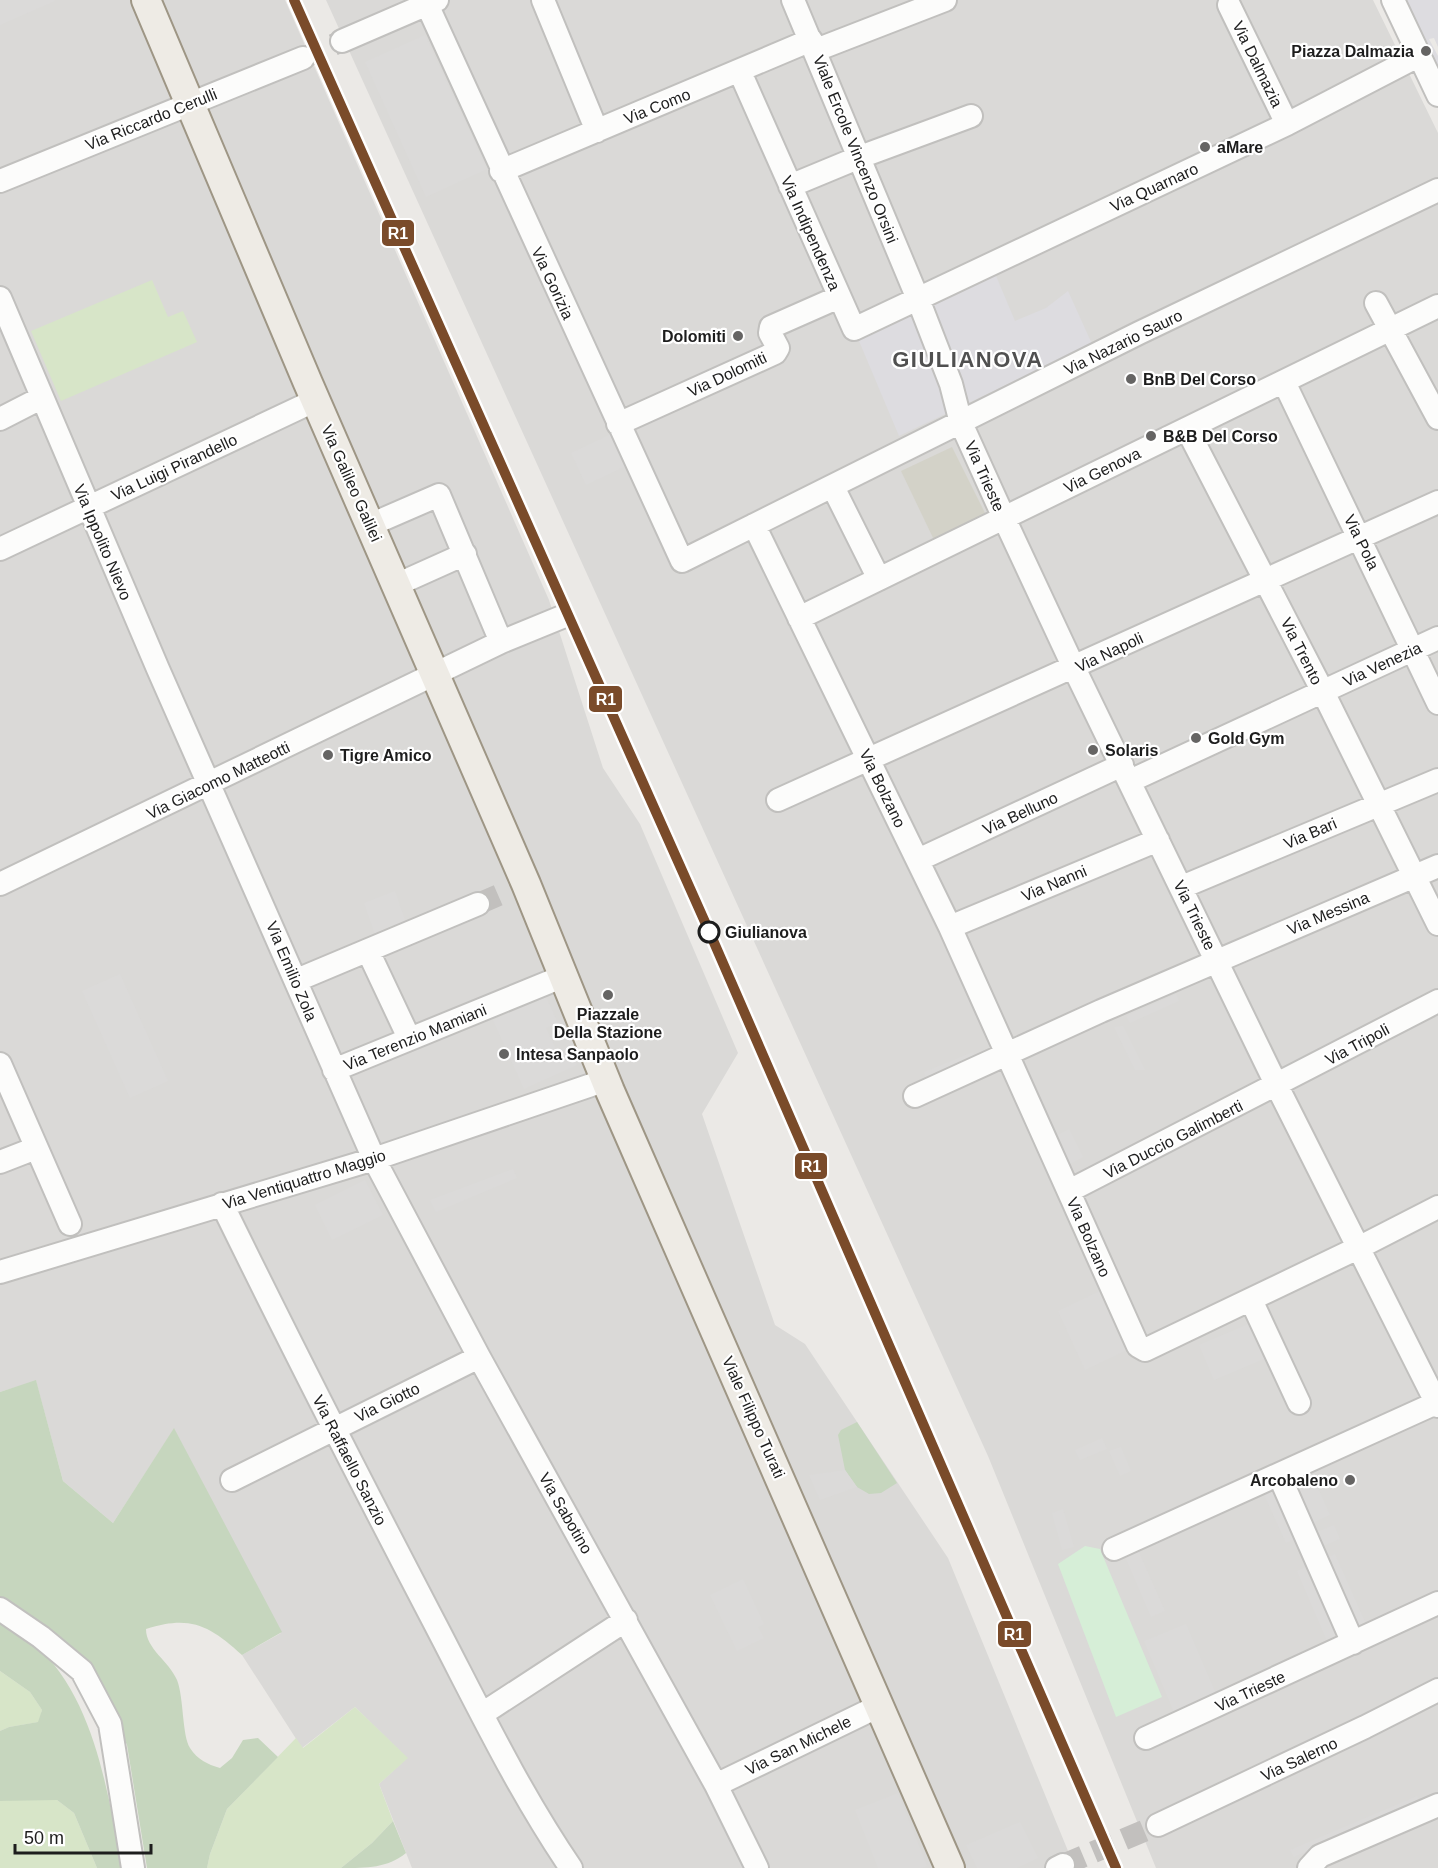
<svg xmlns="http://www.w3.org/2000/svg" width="1438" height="1868" viewBox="0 0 1438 1868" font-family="Arial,sans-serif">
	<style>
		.residential { fill: #dad9d7 }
		.construction { fill: #d3d2c8 }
		.grass { fill: #d7e5c8 }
		.forest { fill: #c6d6be }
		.park { fill: #d6eed7 }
		.parking { fill: #dbdad9 }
		.plaza { fill: #dddce0 }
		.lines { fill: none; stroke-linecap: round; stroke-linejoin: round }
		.minor-tunnel { stroke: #c2c0be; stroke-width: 22; stroke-dasharray: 22 11; stroke-linecap: butt }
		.minor-casing { stroke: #c1c0be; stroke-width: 26 }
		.major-casing { stroke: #9e9685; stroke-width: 32 }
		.minor { stroke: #fcfcfb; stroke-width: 22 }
		.major { stroke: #eeebe5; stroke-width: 28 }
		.rail-1-casing { stroke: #fff; stroke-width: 15 }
		.rail-1 { stroke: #7a4b2a; stroke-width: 10 }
		.poi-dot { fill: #656463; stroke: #fff; stroke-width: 2 }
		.stop-dot { fill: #fff; stroke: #1d1d1d; stroke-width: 3 }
		.labels { text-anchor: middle; stroke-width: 4.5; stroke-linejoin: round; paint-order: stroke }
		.poi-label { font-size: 16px; font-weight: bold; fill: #1d1d1d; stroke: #fff; text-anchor: start }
		.street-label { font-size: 16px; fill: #1d1d1d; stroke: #fff }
		.stop-label { font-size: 16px; font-weight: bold; fill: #1d1d1d; stroke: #fff; text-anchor: start }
		.district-label { font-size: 22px; font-weight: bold; letter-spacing: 1.5px; fill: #505050; stroke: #fff }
		.line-badge { stroke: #fff; stroke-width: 2 }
		.badge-label { font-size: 16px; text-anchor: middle; font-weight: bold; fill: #fff }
	</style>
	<rect width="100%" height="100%" fill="#ebe9e6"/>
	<path class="residential" d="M0,0H285L549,600L603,768L640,824L738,1053L702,1114L775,1325L805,1344L948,1558L1075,1868H412L379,1784L407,1758L355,1707L302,1748L242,1655L281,1633L174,1429L113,1523L63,1481L36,1381L0,1392Z
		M326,0H1373L1438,133V1868H1156L988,1456Z"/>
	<path class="construction" d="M952,447L988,519L936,544L901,471Z"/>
	<path class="grass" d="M152,280L168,317L183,311L197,342L61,401L31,331Z
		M0,1671L30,1692L42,1710L39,1722L9,1727L0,1731Z
		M355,1707L408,1758L379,1784L393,1821L372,1843L341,1868H207L210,1854L227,1809L296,1738L303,1748Z
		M21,1799L57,1800L74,1813L97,1868H0V1801Z"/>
	<path class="forest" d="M36,1380L63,1481L113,1523L174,1428L282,1632L242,1655C209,1625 190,1615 146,1629C146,1649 169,1661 177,1680C184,1698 182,1735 190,1748C198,1760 207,1764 220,1768L232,1758L243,1740L258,1738L278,1757L227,1809L210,1854L207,1868H147L127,1745L101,1687L0,1605V1392Z
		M857,1422L897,1483L881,1493L869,1494L857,1487L845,1470L838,1435L841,1430Z
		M0,1619C11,1626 24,1633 34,1643C96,1700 106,1789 123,1868H97L74,1813L57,1800L0,1801V1731L9,1727L38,1722L42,1710L30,1692L0,1671Z
		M393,1821L406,1853C387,1868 368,1868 341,1868L372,1843Z"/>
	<path class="park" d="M1085,1546L1100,1549L1162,1697L1116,1717L1058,1564Z"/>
	<path class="parking" d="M0,0H54L55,1L0,25Z
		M425,35L487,169L426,197L365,62Z
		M611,434L626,466L586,485L571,453Z
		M395,891L407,926L376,937L364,903Z
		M120,974L168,1081L130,1098L82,991Z
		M1176,994L1179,1001L1130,1023L1126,1016Z
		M546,997L558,1023L546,1028L557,1051L569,1046L577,1065L524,1089L493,1020Z
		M1123,1026L1145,1070H1135L1114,1027Z
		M973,1052L977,1062L928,1082L924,1072Z
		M1069,1129L1083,1157L1070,1164L1056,1136Z
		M513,1169L517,1178L436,1212L430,1200Z
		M365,1180L383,1215L332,1240L315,1205Z
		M1102,1290L1129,1349L1085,1370L1058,1311Z
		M1251,1323L1266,1358L1214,1380L1199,1345Z
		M1102,1438L1107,1449L1080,1460L1075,1450Z
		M1121,1447L1131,1471L1120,1476L1109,1451Z
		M1309,1468L1330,1515L1314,1522L1317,1532L1334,1525L1340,1539L1307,1553L1300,1537L1286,1543L1262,1490Z
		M845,1470L857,1487L820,1500L809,1475Z
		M1063,1509L1074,1547L1062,1550L1052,1513Z
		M1137,1548L1165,1611L1151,1617L1124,1554Z
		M1335,1554L1366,1624L1327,1641L1297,1571Z
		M743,1579L764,1624L758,1627L764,1638L737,1651L710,1595Z
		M1186,1624L1216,1694L1174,1712L1144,1641Z
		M898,1793L927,1866L921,1868H878L855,1810Z
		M1417,1796L1419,1801L1294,1857L1290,1850Z
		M1020,1822L1038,1858L1017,1868H977L966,1845Z"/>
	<path class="plaza" d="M1393,0H1438V47L1434,38L1429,39L1438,56V94Z
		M991,264L1015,321L1046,308L1068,291L1092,344L899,436L854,329Z"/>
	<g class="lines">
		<path class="minor-tunnel" d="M303,58L342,41
			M478,904L508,891
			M1063,1865L1158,1825"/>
		<defs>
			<path id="minor" d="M425,0L682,561L1139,333L1438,190
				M543,0L597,131
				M793,0L918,299L951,384L961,423L1004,518L1074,668L1277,1086L1438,1406
				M1393,0L1438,95
				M1229,5L1287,124
				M342,41L437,0
				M816,50L945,0
				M740,72L854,329L1287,124L1420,55
				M501,171L811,40
				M0,181L303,58
				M790,186L860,157L971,116
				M0,298L158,669L374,1159L479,1357L716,1785L757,1868
				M1376,303L1438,418
				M1284,382L1438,703
				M0,419L41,398
				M618,424L775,353L778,348L770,333L771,327L839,297
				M1187,429L1323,692L1438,924
				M833,487L879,579
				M370,525L439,495L501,642
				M754,525L950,927L1138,1346L1145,1350L1360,1247L1438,1207
				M0,549L316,400
				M396,585L465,554
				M799,618L1438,306
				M1130,781L1438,638
				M778,800L1438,502
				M918,860L1122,765
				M0,884L501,642L562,617
				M1182,887L1438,780
				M950,927L1158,840
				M368,951L409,1038
				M297,980L478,904
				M0,1064L70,1224
				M334,1070L564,976
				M915,1096L1101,1011L1438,866
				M0,1162L36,1148
				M1069,1191L1438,1001
				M222,1204C290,1343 360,1480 432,1618C476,1702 517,1789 571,1868
				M0,1272L374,1159L606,1080
				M1251,1300L1299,1403
				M1279,1475L1353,1643
				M232,1480L479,1357
				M1114,1549L1436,1403
				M0,1609L41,1637L82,1671L110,1724L133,1868
				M482,1714L626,1620
				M1146,1738L1438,1603
				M716,1785L881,1705
				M1158,1825L1365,1727L1438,1690
				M1057,1868L1063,1865
				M1309,1868L1320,1856L1438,1805"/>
			<path id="major" d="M146,0L308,383L526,884L610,1091L950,1868"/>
		</defs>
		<use href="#minor" class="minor-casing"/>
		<use href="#major" class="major-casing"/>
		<use href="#minor" class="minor"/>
		<use href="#major" class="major"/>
		<defs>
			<path id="rail-1" d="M294,0L709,931L1116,1868"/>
		</defs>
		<use href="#rail-1" class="rail-1-casing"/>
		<use href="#rail-1" class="rail-1"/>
	</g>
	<g class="poi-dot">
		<circle cx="1426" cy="51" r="6"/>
		<circle cx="1205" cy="147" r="6"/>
		<circle cx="738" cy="336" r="6"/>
		<circle cx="1131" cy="379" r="6"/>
		<circle cx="1151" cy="436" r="6"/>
		<circle cx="1196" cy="738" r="6"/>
		<circle cx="1093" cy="750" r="6"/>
		<circle cx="328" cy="755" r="6"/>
		<circle cx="608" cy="995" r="6"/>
		<circle cx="504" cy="1054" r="6"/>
		<circle cx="1350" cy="1480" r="6"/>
	</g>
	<circle class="stop-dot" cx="709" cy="932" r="10"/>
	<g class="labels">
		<g class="poi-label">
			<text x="1414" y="57" text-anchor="end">Piazza Dalmazia</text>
			<text x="1217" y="153">aMare</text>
			<text x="726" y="342" text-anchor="end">Dolomiti</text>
			<text x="1143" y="385">BnB Del Corso</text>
			<text x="1163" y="442">B&amp;B Del Corso</text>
			<text x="1208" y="744">Gold Gym</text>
			<text x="1105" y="756">Solaris</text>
			<text x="340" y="761">Tigre Amico</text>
			<text x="608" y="1020" text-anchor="middle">Piazzale<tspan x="608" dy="18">Della Stazione</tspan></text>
			<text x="516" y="1060">Intesa Sanpaolo</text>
			<text x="1338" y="1486" text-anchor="end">Arcobaleno</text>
		</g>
		<g class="street-label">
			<text transform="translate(1258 64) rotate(64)" y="6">Via Dalmazia</text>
			<text transform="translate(657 106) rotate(-22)" y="6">Via Como</text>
			<text transform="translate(151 119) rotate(-22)" y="6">Via Riccardo Cerulli</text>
			<text transform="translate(856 149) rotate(68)" y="6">Viale Ercole Vincenzo Orsini</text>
			<text transform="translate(1154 187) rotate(-25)" y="6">Via Quarnaro</text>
			<text transform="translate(811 233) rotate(66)" y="6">Via Indipendenza</text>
			<text transform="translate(553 283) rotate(65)" y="6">Via Gorizia</text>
			<text transform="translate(1123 342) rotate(-26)" y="6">Via Nazario Sauro</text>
			<text transform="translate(727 374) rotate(-25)" y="6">Via Dolomiti</text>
			<text transform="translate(174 467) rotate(-25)" y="6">Via Luigi Pirandello</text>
			<text transform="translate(1102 470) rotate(-26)" y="6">Via Genova</text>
			<text transform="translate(985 476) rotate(66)" y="6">Via Trieste</text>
			<text transform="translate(352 483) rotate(66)" y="6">Via Galileo Galilei</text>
			<text transform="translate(103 542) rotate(67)" y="6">Via Ippolito Nievo</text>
			<text transform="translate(1362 542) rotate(64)" y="6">Via Pola</text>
			<text transform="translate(1302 651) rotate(63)" y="6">Via Trento</text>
			<text transform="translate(1109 652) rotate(-25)" y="6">Via Napoli</text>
			<text transform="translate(1382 664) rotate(-25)" y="6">Via Venezia</text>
			<text transform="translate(218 780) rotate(-26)" y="6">Via Giacomo Matteotti</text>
			<text transform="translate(883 788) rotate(64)" y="6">Via Bolzano</text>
			<text transform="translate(1020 813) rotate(-25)" y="6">Via Belluno</text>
			<text transform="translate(1310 833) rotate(-23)" y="6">Via Bari</text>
			<text transform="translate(1054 883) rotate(-23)" y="6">Via Nanni</text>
			<text transform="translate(1328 913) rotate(-23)" y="6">Via Messina</text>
			<text transform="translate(1195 915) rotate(64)" y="6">Via Trieste</text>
			<text transform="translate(292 971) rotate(67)" y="6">Via Emilio Zola</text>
			<text transform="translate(415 1037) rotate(-22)" y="6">Via Terenzio Mamiani</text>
			<text transform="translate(1357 1044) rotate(-28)" y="6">Via Tripoli</text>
			<text transform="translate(1173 1139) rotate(-27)" y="6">Via Duccio Galimberti</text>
			<text transform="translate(304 1179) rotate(-17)" y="6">Via Ventiquattro Maggio</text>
			<text transform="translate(1089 1237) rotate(66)" y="6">Via Bolzano</text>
			<text transform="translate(387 1402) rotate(-26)" y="6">Via Giotto</text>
			<text transform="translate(754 1417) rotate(66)" y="6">Viale Filippo Turati</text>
			<text transform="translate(350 1460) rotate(63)" y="6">Via Raffaello Sanzio</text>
			<text transform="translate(566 1513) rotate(60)" y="6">Via Sabotino</text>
			<text transform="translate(1250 1691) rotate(-25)" y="6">Via Trieste</text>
			<text transform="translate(798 1745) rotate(-26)" y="6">Via San Michele</text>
			<text transform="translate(1299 1759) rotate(-25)" y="6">Via Salerno</text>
		</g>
		<g class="stop-label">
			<text x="725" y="938">Giulianova</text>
		</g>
		<g class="district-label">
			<text x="968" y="367">GIULIANOVA</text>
		</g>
	</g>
	<g class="line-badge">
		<rect x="381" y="219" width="34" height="28" rx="6" fill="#7a4b2a"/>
		<rect x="588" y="685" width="35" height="28" rx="6" fill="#7a4b2a"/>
		<rect x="794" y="1152" width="34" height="28" rx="6" fill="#7a4b2a"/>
		<rect x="997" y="1620" width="35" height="28" rx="6" fill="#7a4b2a"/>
	</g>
	<g class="badge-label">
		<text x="398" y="239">R1</text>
		<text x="606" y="705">R1</text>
		<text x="811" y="1172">R1</text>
		<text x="1014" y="1640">R1</text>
	</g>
	<path d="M15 1844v9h136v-9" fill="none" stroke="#1d1d1d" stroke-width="3"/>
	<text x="24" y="1844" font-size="18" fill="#1d1d1d" stroke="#ffffff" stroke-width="4.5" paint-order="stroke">50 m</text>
</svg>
